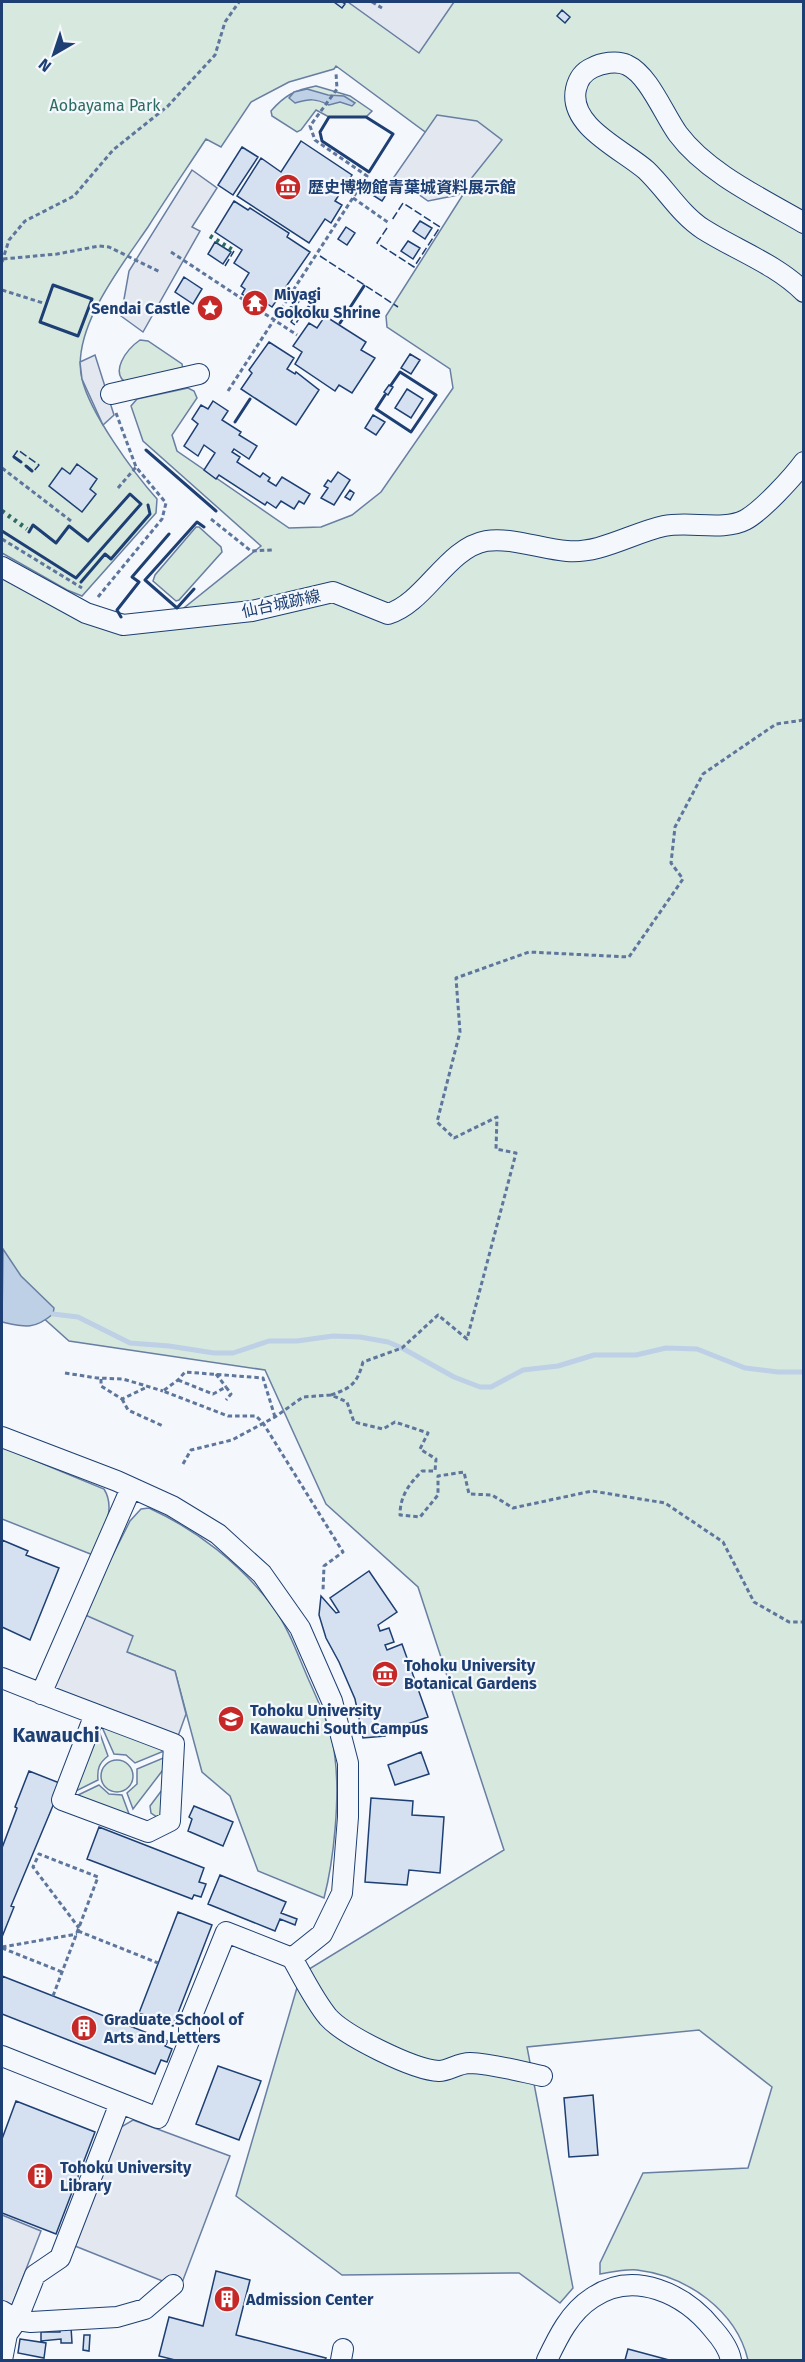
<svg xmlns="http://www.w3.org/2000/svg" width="805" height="2362" viewBox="0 0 805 2362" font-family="'Fira Sans','Noto Sans JP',sans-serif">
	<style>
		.green { fill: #d7e8df; stroke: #687fa3; stroke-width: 1.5 }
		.parking { fill: #e3e8f0; stroke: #687fa3; stroke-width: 1.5 }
		.water { fill: #bed0e5; stroke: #687fa3; stroke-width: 1.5 }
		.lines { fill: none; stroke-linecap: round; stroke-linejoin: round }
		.stream { stroke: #bed0e5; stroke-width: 5 }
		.building { fill: #d5e0f0; stroke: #1d3f73; stroke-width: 1.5 }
		.minor-casing { stroke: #1d3f73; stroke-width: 22 }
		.path { stroke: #5e769c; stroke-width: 3; stroke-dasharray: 4.5 3; stroke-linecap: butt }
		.minor { stroke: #f4f7fb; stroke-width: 20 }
		.hedge { stroke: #2c6c60; stroke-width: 4.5; stroke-dasharray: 3 4.5; stroke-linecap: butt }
		.fence { stroke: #1d3f73; stroke-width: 1.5; stroke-dasharray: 8 3; stroke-linecap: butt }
		.wall { stroke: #1d3f73; stroke-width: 3 }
		.labels { text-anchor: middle; stroke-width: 4.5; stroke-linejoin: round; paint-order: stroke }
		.park-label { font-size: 16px; fill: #2c6c60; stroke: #f4f7fb }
		.poi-label { font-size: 16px; font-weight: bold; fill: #1d3f73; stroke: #f4f7fb; text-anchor: start }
		.street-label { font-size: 16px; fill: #1d3f73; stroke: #f4f7fb }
		.quarter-label { font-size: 20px; font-weight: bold; fill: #1d3f73; stroke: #f4f7fb }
	</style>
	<rect width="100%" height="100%" fill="#f4f7fb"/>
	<path class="green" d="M2,2H803V2360H748C736,2310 687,2276 637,2270C624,2269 612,2272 600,2274V2263L643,2173L748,2168L772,2087L699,2030L527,2047L573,2288L560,2303L519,2273L342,2275L236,2196L301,1974L504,1850L418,1587L326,1504L265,1370L69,1341L2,1281V578L79,618L125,621L180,611L261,546L143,441L131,406L137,399L188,388L194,391L197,398L172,435L177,451L289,528L321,527L352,515L381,492L453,388L450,369L387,327L386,316L471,182L467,163L336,66L334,69L289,82L251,102L221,147L206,139C187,168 167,197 148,227C122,265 70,330 82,379C90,413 133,472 157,499L156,513L82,596L67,590L2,553Z
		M316,86L350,96L372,111L366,117H329L316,110L301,130L297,132L272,116L271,111C285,95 295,90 316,86Z
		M140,340L148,341L182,364L183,369L128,384C108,373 127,349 140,340Z
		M196,527H199L221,547L222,552L179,600L176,601L153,581L155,575Z
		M2,1447L104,1489C117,1510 102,1533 93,1555L2,1519Z
		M149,1508C197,1530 241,1564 273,1607C290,1630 299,1659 311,1685C321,1708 333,1732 335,1758C340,1797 334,1860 324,1898L258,1871L230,1796L202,1772L175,1671L127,1652L83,1614L130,1521L141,1509Z
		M102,1727L164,1748V1751L135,1763L126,1755L114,1754Z
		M99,1731L108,1756C99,1763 97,1769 98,1780L74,1792Z
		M168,1756L169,1762L133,1809L127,1793L137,1784V1769Z
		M101 1776a16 16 0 1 1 32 0a16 16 0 1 1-32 0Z
		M99,1785L109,1794L122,1795L132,1822L76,1796Z
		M165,1786V1811L157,1817L151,1813L150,1806Z"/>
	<path class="parking" d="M348,2H454L419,53Z
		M437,115L477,121L502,140L458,195L428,201L394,177Z
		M192,170L217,188L192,227L200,231L143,332L121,316L129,271Z
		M95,355L114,415L103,425L82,379L80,362Z
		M83,1614L133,1636L127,1652L175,1671L186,1714L177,1739L50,1687Z
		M133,2120L230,2156L180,2288L75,2246L121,2127Z
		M2,2215L41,2231L12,2305L6,2307L2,2305Z"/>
	<path class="water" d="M307,89L328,95L344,96L355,103L352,106L340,102L329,105C315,98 310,99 295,103L289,98L294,92Z
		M3,1249L21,1276L54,1308L53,1314C34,1330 25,1327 2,1322Z"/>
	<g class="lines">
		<path class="stream" d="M53,1314L78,1317L130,1343L169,1346L214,1353H233L269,1341H297L333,1336L360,1337L388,1342L402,1348L454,1377L480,1387H491L523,1370L558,1366L594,1355H636L666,1348L697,1349L745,1368L778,1372H804"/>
	</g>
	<path class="building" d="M334,2H342L345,4L342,8Z
		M562,10L570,17L565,23L557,16Z
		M301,141L352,175L335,201L342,205L331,223L325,219L309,243L237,196L261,158L281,172Z
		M242,147L258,157L233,195L218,185Z
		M375,187L386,195L382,201L371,194Z
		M234,201L248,210L250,208L289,233L287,237L310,252L272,307L266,303L263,308L242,294L245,289L241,286L249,273L234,263L242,250L215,232Z
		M420,221L432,228L425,239L413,231Z
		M346,227L355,233L347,245L338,239Z
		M408,241L420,248L413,259L401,251Z
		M215,242L231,252L223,264L208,254Z
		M184,277L202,289L193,304L175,292Z
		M325,316L366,342L361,350L375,358L352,393L339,385L335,391L295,364L302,352L293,346L309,323L317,328Z
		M269,342L294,358L287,369L295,374L296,372L319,390L296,425L241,389L252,373L249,370Z
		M410,354L420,360L411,374L401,368Z
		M389,385L393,387L388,395L384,392Z
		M407,389L423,399L411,418L395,408Z
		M213,401L228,411L222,420L241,432L239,435L257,446L249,459L234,449L232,452L240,457L237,462L260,477L263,473L270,478L268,481L276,486L282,477L310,494L304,504L299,501L294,509L281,501L276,508L267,502L265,505L219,475L216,479L204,470L215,453L204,445L198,456L184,446L198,424L192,419L201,405L208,409Z
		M373,415L385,422L376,435L365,428Z
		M77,464L97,479L90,489L96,494L82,512L49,486L62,468L70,474Z
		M338,472L350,480L334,505L321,498L328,488L324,486L328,480L331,482Z
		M350,490L354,493L350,500L345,497Z
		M2,1540L28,1551L26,1555L59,1568L30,1640L2,1627Z
		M369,1571L397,1612L378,1625L380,1631L389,1628L394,1642L385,1645L387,1650L402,1644L428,1717L402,1726L404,1732L394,1735L392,1728L385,1730V1736L363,1738L355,1699L339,1662L326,1638L319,1615L321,1596L336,1613L339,1612L330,1598Z
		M421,1752L429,1774L395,1785L388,1765Z
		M29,1771L62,1784L11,1906L14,1907L2,1937V1848L17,1808L15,1807Z
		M371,1798L413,1801L412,1815L444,1817L440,1873L409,1870L407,1885L365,1882Z
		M194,1806L233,1822L223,1846L188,1831L192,1819L189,1817Z
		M99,1827L204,1868L199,1882L206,1884L201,1897L194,1895L192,1899L87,1859Z
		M220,1875L286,1902L281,1913L297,1919L295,1925L280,1919L275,1931L208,1904Z
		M178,1912L212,1925L173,2026L139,2013Z
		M2,1976L168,2041L165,2046L172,2049L167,2062L161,2060L155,2074L2,2014Z
		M218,2066L261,2081L239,2140L196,2124Z
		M593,2095L598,2155L569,2157L564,2098Z
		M16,2101L95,2132L56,2234L2,2213V2139Z
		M216,2271L250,2280L236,2335L326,2358L325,2360H175L159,2356L169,2317L203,2326Z
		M60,2327H71L72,2343H61V2339L41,2341V2332H60Z
		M84,2335H90L89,2351L83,2350Z
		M20,2339L46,2343L44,2358L18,2353Z
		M628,2349L669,2360H625Z"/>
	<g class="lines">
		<defs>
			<path id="minor" d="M804,223C763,199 707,173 678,134C664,115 649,75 627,65C617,60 601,63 592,68C583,72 578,80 576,89C568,126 622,149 646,170C666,189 680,214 703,229C736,250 776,264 804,292
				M111,394L199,374
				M2,567L86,613L123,625L252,611L333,592L388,614C425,603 447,548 486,541C511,537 541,549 567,551C600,554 632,533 664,526C689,521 724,531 745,520C762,511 793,477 804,462
				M2,1437L117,1481L172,1506L218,1534L262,1574L300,1628L332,1701L348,1763V1817L342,1893L322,1934L292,1958L226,1932L189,2023V2041L158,2118L2,2056
				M2,1678C59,1701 117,1722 174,1744L170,1821L148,1832L62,1800L95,1714
				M41,1694L131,1488
				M292,1958C303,1977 314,2000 328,2017C345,2036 414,2070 439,2071C449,2071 458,2063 470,2063C494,2064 519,2071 542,2076
				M2,2311L17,2320L31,2322L117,2317L145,2309L173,2285
				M2,2360L7,2334L17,2320L35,2275L60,2258L120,2103
				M341,2360L343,2349
				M547,2360C558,2337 570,2312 592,2298C634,2269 685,2294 713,2329C721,2338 729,2349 731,2360"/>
		</defs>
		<use href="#minor" class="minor-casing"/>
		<path class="path" d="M372,2L382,8
			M353,198L389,223
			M171,252L297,335
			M3,259L57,254L99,246L109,247L160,272
			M2,262L9,240L25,221L74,196L113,150L168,106L215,55L225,22L239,2
			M2,290L43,303
			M228,391L367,176L315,140L310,126L337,89L336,73
			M2,468L71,521
			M118,488L136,467
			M211,519L251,551L272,550
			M2,539L82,588
			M98,597L162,519L166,503L136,467L116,413
			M65,1373L97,1378L123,1379L163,1391
			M216,1374L226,1387
			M101,1379V1386L122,1399L147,1387
			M178,1380L213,1394L226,1387L231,1394L226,1400
			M331,1395C351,1388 357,1384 363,1362L402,1348L438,1315L467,1339L516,1153L496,1149L497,1117L454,1138L437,1122L460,1032L456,978L529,952L629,957L683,879L671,863L675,827L703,774L776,724L804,720
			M122,1399L128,1410L163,1426
			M275,1417L263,1378L185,1372L178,1380L163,1391L228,1416H256L263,1423L343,1552L324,1566L323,1591
			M183,1464L191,1450L232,1440L275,1417L303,1397L331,1395L347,1402L354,1422L383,1429L395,1422L428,1433L420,1449L436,1459L435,1471H422C409,1484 400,1496 400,1515L420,1517L438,1495V1476L464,1472L469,1494L492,1495L513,1508L592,1491L665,1503L723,1542L754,1602L789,1622H804
			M78,1931L158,1963
			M2,1947L77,1934
			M2,1948L62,1972
			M53,1996L98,1877L39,1854L33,1867L79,1928"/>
		<use href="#minor" class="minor"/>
		<path class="hedge" d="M210,236L234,251
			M2,511L27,529"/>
		<path class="fence" d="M387,228L377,243L414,267L440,227L403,203L392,220
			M320,256L398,307
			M225,266L234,251
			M291,306L298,310L294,316L287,312Z
			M294,317L298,320L295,325L291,322Z
			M13,457L18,450L39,465L33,472"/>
		<path class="wall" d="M329,117H366L393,134L369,172L322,141L320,132Z
			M53,285L92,299L78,336L40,322Z
			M302,296L312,302L305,312L295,306Z
			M340,323L364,286
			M385,395L376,409L411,432L436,395L400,372L391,385
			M235,422L250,399
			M146,450L216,511
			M14,457L21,462
			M26,466L32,471
			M2,531L76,578L141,504L130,494L88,541L69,526L56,543L33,525L29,532
			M81,582L105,554L111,559L150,514L148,505
			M194,589L177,608L145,580L197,522L204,527
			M121,617L117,610L139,582L132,577L169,534"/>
	</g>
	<defs>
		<symbol id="museum-disc" viewBox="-11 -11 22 22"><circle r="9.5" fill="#c62828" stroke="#f4f7fb"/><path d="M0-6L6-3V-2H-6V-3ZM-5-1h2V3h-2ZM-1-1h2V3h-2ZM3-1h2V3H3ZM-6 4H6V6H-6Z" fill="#fff"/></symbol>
		<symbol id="temple-disc" viewBox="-11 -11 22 22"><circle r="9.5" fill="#c62828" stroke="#f4f7fb"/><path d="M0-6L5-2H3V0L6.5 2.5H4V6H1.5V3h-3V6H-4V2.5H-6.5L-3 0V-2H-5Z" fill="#fff"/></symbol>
		<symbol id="sight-disc" viewBox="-11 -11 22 22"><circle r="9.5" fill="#c62828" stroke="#f4f7fb"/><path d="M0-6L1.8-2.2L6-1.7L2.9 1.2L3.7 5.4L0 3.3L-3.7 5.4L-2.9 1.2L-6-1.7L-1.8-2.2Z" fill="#fff"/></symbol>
		<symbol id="university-disc" viewBox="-11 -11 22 22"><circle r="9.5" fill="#c62828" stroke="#f4f7fb"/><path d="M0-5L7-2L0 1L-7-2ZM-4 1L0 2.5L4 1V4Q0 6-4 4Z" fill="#fff"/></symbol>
		<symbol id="building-disc" viewBox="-11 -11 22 22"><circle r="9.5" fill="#c62828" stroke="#f4f7fb"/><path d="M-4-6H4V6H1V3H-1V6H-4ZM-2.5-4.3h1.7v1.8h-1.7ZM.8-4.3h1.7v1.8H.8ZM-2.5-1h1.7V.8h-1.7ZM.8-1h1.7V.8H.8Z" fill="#fff"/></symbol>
	</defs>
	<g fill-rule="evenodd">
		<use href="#museum-disc" x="273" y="172" width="30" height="30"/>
		<use href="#temple-disc" x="240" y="288" width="30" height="30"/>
		<use href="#sight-disc" x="195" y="293" width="30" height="30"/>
		<use href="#museum-disc" x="370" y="1659" width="30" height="30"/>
		<use href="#university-disc" x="216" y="1704" width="30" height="30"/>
		<use href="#building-disc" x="69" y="2013" width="30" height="30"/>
		<use href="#building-disc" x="25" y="2161" width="30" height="30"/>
		<use href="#building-disc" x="212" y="2284" width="30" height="30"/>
	</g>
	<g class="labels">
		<g class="park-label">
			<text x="105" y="111">Aobayama Park</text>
		</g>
		<g class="poi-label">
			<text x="308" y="193">歴史博物館青葉城資料展示館</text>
			<text x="274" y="300">Miyagi<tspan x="274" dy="18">Gokoku Shrine</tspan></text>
			<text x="190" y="314" text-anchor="end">Sendai Castle</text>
			<text x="404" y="1671">Tohoku University<tspan x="404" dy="18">Botanical Gardens</tspan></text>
			<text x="250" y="1716">Tohoku University<tspan x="250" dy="18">Kawauchi South Campus</tspan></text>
			<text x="104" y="2025">Graduate School of<tspan x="104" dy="18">Arts and Letters</tspan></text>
			<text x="60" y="2173">Tohoku University<tspan x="60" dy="18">Library</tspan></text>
			<text x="246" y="2305">Admission Center</text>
		</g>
		<g class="street-label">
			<text transform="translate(281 603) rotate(-12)" y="6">仙台城跡線</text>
		</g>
		<g class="quarter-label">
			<text x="56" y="1742">Kawauchi</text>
		</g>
	</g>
	<rect width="805" height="2362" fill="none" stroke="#1d3f73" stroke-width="6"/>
	<g transform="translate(54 54) rotate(219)" stroke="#f4f7fb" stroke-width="4.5" paint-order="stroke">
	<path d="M0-4.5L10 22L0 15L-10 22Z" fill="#1d3f73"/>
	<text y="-9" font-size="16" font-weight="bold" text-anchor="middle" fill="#1d3f73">N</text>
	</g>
</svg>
